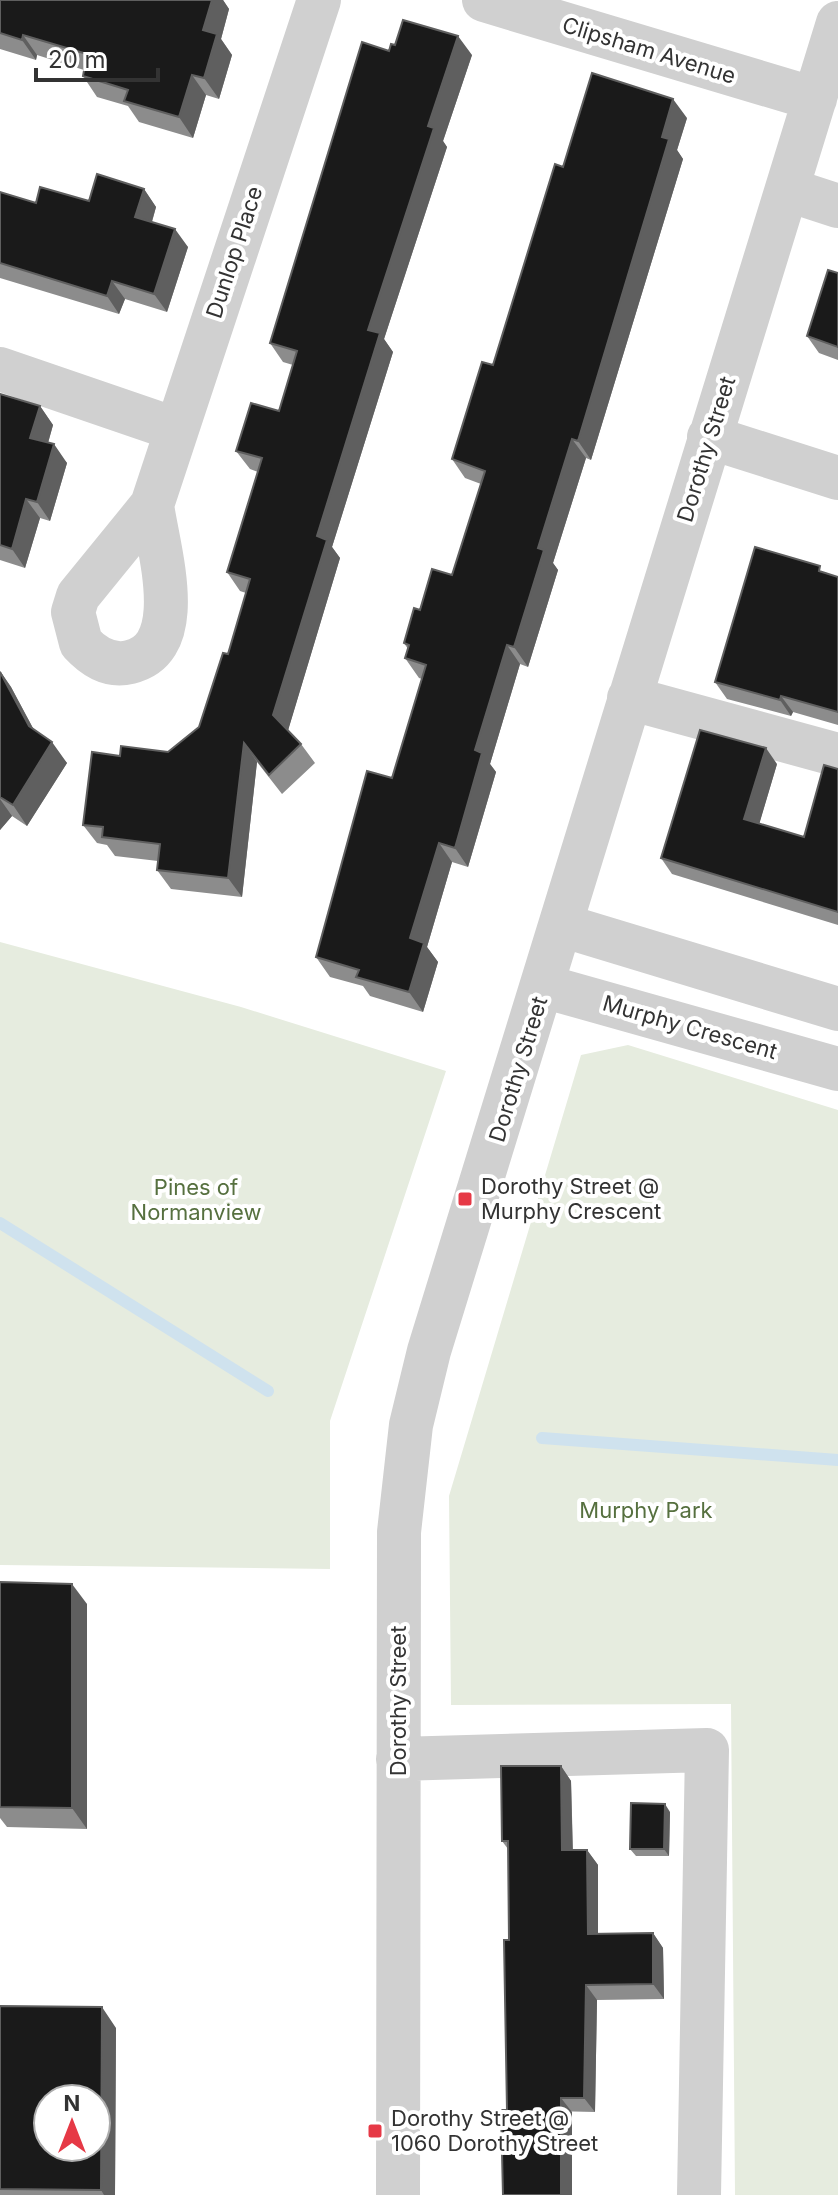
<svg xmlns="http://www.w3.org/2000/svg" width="838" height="2195" viewBox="0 0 838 2195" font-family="Inter,sans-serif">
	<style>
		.green { fill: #e6ecdf }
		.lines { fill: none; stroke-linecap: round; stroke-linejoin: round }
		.stream { stroke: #cfe2ee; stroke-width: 12 }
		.minor { stroke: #d0d0d0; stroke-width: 44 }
		.wall { fill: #8c8c8c }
		.shaded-wall { fill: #5f5f5f }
		.building { fill: #1a1a1a; stroke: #5f5f5f; stroke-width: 2; fill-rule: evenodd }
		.poi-dot { fill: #e63946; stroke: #fff; stroke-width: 3 }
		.labels { text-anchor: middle; stroke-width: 8; stroke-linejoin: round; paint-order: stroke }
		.street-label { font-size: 22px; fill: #333; stroke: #fff }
		.poi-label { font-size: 22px; fill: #333; stroke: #fff; text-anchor: start }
		.park-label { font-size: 22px; fill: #56703f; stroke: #fff }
	</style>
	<rect width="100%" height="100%" fill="#fff"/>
	<path class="green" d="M0,942L241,1007L446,1071L330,1421V1569L0,1565Z
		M628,1045L838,1110V2195H735L731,1704L451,1705L449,1496L581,1055Z"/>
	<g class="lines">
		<path class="stream" d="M0,1223L268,1391
			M542,1438L838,1460"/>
		<path class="minor" d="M484,0L815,99
			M789,190L838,206
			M0,369L175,429
			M709,437L838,478
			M152,505C158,549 190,648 130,662C110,667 94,657 81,643L73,612L78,596L152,505L319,0
			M629,698L838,755
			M561,925L838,1009
			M543,986L838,1069
			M398,1759L707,1750L699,2195
			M398,2195L399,1532L411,1425L429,1351L838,23"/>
	</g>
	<path class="wall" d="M0,0H223L229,9L221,39L232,55L219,99L206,95L193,138L139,122L128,106L97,97L83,76L84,70L37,55L36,60L0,49Z
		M395,45L472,55L443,141L447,147L384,339L393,352L332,547L340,558L288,730L301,744L315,763L282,794L257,762L242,897L171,889L157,870L158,861L115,856L107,845L97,843L83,825L120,756L168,752L199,727L228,654L246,593L240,591L227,572L258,472L250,469L236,451L279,411L293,365L283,362L270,343L389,51Z
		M687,118L677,150L683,159L591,460L586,458L553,563L558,570L528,667L520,664L490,764L496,772L468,867L452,862L427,947L438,962L423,1012L370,996L363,986L330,977L316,957L392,778L422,679L419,678L405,658L408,649L404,643L420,610L452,575L481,484L465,478L452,459L493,365L563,167Z
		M144,189L156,207L152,222L188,247L167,312L125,299L119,314L0,278V192L36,203L89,201Z
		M838,273V360L819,353L807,336Z
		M0,394L40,406L53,425L48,443L67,463L50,521L40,518L25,568L0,560Z
		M824,572L838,577V725L793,712L791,716L727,699L715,682Z
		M0,671L11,687L34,730L67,763L27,826L12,816L0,830Z
		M777,764L759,824L804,837L838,769V925L672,874L661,858Z
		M0,1582L87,1604V1829L7,1827L0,1818Z
		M561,1766L571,1781L573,1850H587L598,1865V1934L653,1933L663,1948L664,1999L597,2000L595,2112L507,2110L509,1940L508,1849L502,1841Z
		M670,1812L669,1856H636L630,1849Z
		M0,2006L116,2028L115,2195H0Z"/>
	<path class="shaded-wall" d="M212,0H223L229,9L221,39L232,55L219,99L204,78L203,30Z
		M23,35L37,55L36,60L22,40Z
		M458,36L472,55L443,141L447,147L384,339L393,352L332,547L340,558L287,734L273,715L317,536L368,330L428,126Z
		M192,75L206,95L193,138L179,117Z
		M673,99L687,118L677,150L683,159L591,460L578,441L662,137Z
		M144,189L156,207L148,235L135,217Z
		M175,229L188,247L167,312L154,294Z
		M112,281L125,299L119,314L107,296Z
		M40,406L53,425L44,457L30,438Z
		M572,439L586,458L553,563L558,570L528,667L514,647L538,548Z
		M54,444L67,463L50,521L37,502Z
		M26,499L40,518L25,568L12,549Z
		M507,645L520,664L490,764L496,772L468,867L455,848L475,750Z
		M0,671L11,687L43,747L29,726Z
		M781,696L793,712L791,716L780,700Z
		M52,742L67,763L27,826L13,805Z
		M244,743L257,762L242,897L228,878Z
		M766,748L777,764L756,835L744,819Z
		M0,799L12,816L0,830Z
		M439,843L452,862L427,947L438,962L423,1012L409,992L410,938Z
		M72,1584L87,1604V1829L72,1808Z
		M561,1766L571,1781L573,1865L562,1850Z
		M665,1804L670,1812L669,1856L664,1849Z
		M587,1850L598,1865V1949L588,1934Z
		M653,1933L663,1948L664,1999L653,1984Z
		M586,1985L597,2000L595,2112L584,2098Z
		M102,2007L116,2028L115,2195H104L101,2190Z
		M561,2098L572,2112V2195H561Z"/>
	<path class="building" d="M0,0H212L203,30L217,34L204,78L192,75L179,117L124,101L128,90L83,76L87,54L23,35L22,40L0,33Z
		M403,20L458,36L428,126L434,128L368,330L380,333L317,536L327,540L273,715L301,744L269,775L244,743L228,878L157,870L160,844L102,837L103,827L83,825L92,752L120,756L121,746L168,752L199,727L223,653L228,654L250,579L227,572L262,458L236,451L251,403L279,411L297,351L270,343L362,42L389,51L391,44L395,45Z
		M592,73L673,99L662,137L669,139L578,441L572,439L538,548L544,550L514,647L507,645L475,750L482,753L455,848L439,843L410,938L424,943L409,992L356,977L359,970L316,957L367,771L392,778L426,665L405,658L409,645L404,643L414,608L420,610L432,569L452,575L485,471L452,459L482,362L493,365L555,164L563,167Z
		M97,174L144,189L135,217L175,229L154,294L112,281L107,296L0,263V192L36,203L40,187L89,201Z
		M828,270L838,273V347L807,336Z
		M0,394L40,406L30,438L54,444L37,502L26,499L12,549L0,545Z
		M755,547L820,566L819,571L838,577V712L781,696L780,700L715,682Z
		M0,672L29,726L52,742L13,805L0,797Z
		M700,730L766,748L744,819L804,837L824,765L838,769V912L661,858Z
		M0,1582L72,1584V1808L0,1807Z
		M501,1766H561L562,1850H587L588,1934L653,1933V1984L586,1985L584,2098H561V2195H503L501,2110H507L504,1940H509L508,1841H502Z
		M631,1803L665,1804L664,1849H630Z
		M0,2006L102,2007L101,2190L0,2189ZM48,2099H96V2147H48Z"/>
	<g class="poi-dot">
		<rect x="457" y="1191" width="16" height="16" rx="4"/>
		<rect x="367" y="2123" width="16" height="16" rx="4"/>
	</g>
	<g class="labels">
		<g class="street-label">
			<text transform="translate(649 50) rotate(17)" y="8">Clipsham Avenue</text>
			<text transform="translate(234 252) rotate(-72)" y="8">Dunlop Place</text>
			<text transform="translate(706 449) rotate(-73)" y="8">Dorothy Street</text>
			<text transform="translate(690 1027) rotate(16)" y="8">Murphy Crescent</text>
			<text transform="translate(518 1069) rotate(-73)" y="8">Dorothy Street</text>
			<text transform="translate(398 1701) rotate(-90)" y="8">Dorothy Street</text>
		</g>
		<g class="poi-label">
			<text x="481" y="1194">Dorothy Street @<tspan x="481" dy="25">Murphy Crescent</tspan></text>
			<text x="391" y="2126">Dorothy Street @<tspan x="391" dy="25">1060 Dorothy Street</tspan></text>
		</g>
		<g class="park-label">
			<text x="196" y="1195">Pines of<tspan x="196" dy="25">Normanview</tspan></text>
			<text x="646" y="1518">Murphy Park</text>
		</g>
	</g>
	<g transform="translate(72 2123)"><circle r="38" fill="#ffffff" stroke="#adadad" stroke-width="2"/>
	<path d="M0-6L14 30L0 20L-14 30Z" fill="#e63946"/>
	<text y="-12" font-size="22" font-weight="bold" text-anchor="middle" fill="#333333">N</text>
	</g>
	<path d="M36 68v12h122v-12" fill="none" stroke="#333333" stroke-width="4"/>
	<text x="48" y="68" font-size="24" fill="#333333" stroke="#ffffff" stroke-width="6" paint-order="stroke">20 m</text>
</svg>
